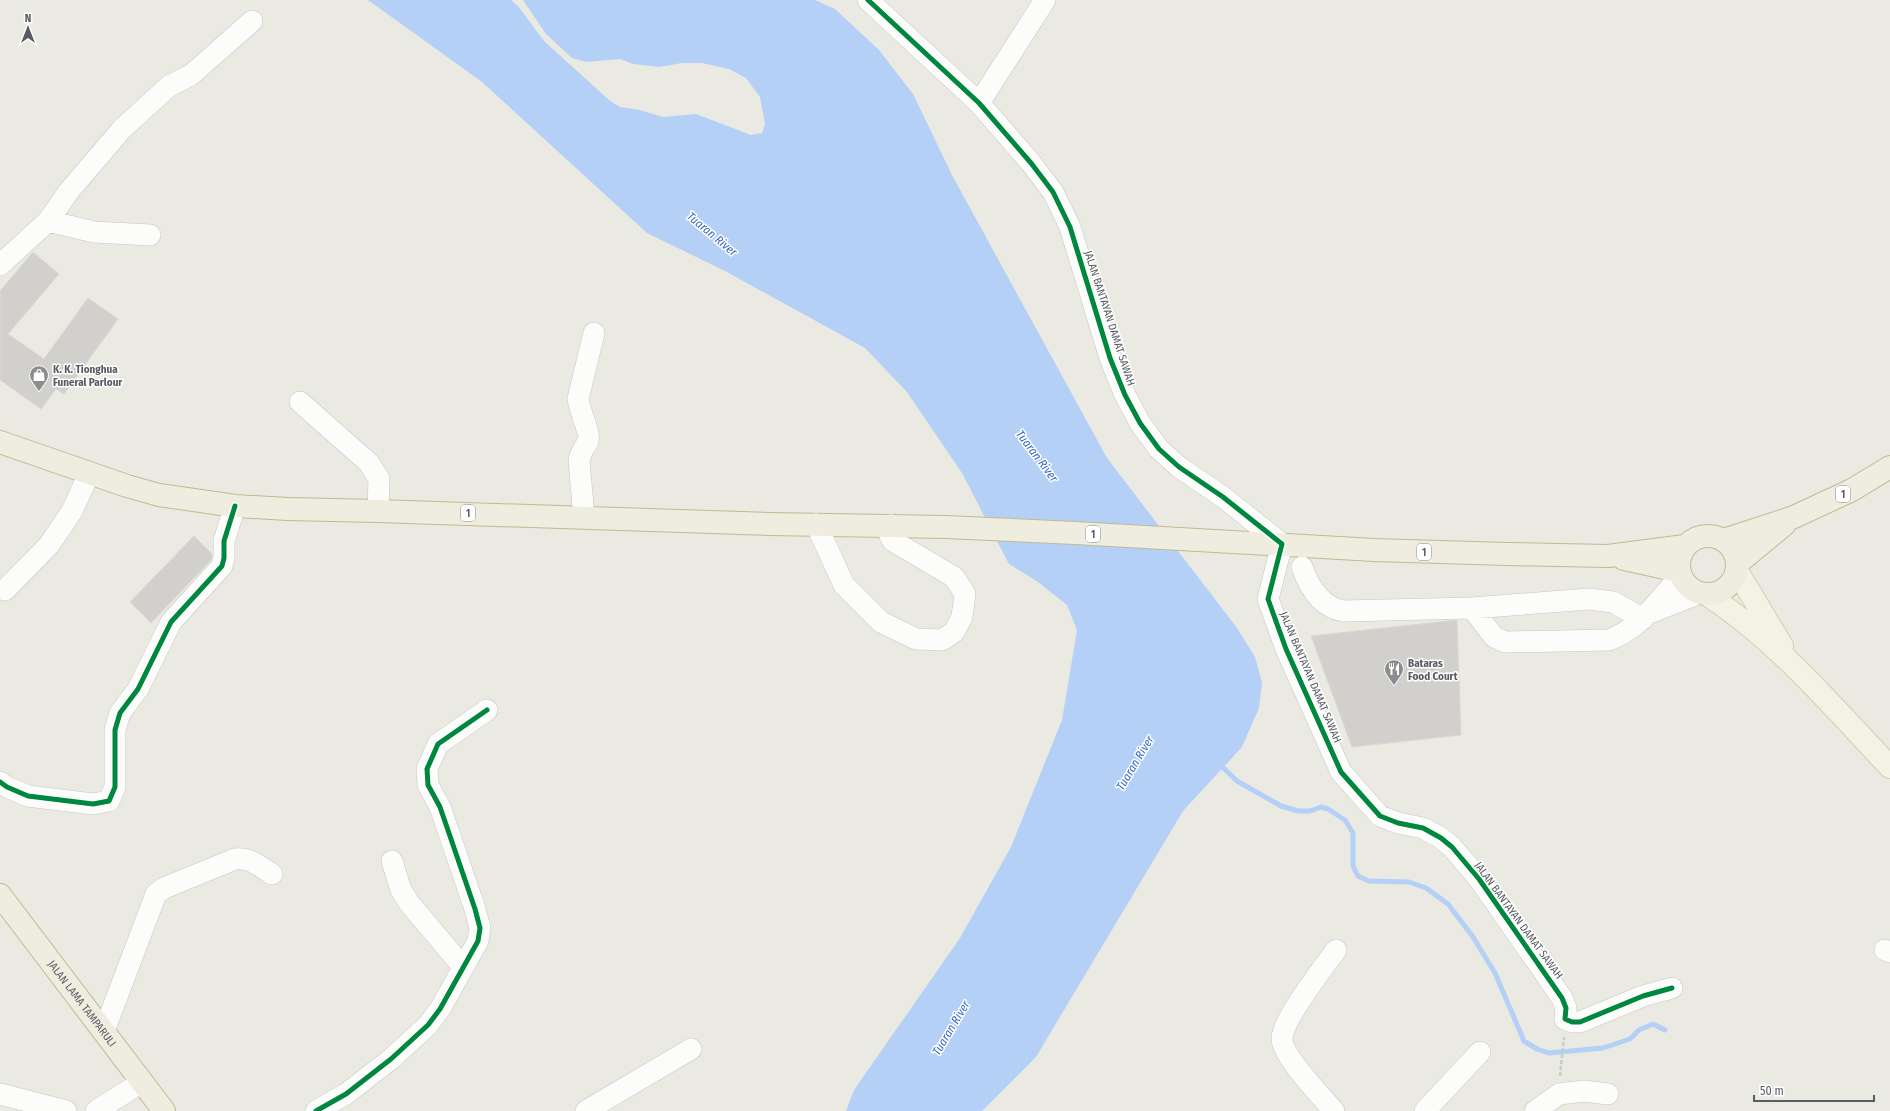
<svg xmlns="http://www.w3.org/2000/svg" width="1890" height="1111" viewBox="0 0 1890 1111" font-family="'Fira Sans Condensed',sans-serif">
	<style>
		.water { fill: #b4d0f6 }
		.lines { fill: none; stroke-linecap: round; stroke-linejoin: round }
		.stream { stroke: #b4d0f6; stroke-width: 5 }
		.building { fill: #d1d0cc; stroke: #d9d8d2 }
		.minor-casing { stroke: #c7c6c5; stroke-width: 22 }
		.major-casing { stroke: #d4cfae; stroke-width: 24 }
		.highway-casing { stroke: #c1ba90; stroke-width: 24 }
		.path { stroke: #c5ccca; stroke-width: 2.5; stroke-dasharray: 4 2; stroke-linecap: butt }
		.minor { stroke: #fcfcfb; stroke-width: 21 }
		.major { stroke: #f2f2e5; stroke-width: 22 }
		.highway { stroke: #eeeddf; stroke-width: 22 }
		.cycleway-casing { stroke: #fff; stroke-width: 8 }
		.cycleway { stroke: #00873e; stroke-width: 5 }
		.labels { text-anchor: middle; stroke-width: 3; stroke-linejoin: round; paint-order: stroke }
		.shield { fill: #fff; stroke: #8a8c91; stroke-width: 1 }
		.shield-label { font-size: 10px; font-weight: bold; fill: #585b62 }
		.street-label { font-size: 11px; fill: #585b62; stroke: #fff }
		.poi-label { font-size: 11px; font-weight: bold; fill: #585b62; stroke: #fff; text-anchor: start }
		.water-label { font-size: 12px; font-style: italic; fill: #3767cb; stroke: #fff }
	</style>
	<rect width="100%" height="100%" fill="#eae9e2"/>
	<path class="water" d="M368,0H511L518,6L544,41L609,100L620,107L640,110L663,117L696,114L751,135L762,133L765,124L760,97L746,78L729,69L702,63H682L659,67L633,64L620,59L586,62L572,58L546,34L523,0H815L835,9L879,50L913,94L953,177L1107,458L1237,628L1255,657L1262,683L1259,708L1242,747L1183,811L1036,1057L982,1111H846L854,1090L960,938L1011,847L1062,720L1077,630L1067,605L1038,582L1009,564L962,473L907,392L865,348L725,271L647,233L482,82Z"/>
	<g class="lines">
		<path class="stream" d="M1218,763L1237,781L1281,806L1298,811H1310L1321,807L1328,809L1345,820L1353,833V866L1358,876L1369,881L1409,882L1426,888L1448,904L1473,937L1495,973L1524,1041L1537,1049L1549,1053L1603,1048L1630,1039L1639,1030L1653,1024L1665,1030"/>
	</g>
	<path class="building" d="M33,252L59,274L8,334L44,359L88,298L118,319L64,394L56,389L41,409L0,380V291Z
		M194,536L212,554L211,560L151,623L130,602Z
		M1457,620L1461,735L1352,747L1311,636Z"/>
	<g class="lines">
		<defs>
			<path id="minor" d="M868,0L979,103L1031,163L1053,192L1070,227L1110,358L1125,395L1140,423L1159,449L1179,467L1223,497L1282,544L1268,599L1286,649L1341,772L1380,816L1398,823L1423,828L1441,838L1452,847L1479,879L1562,998L1566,1008L1565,1019L1572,1022H1580L1643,996L1672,988
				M979,103L1045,0
				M48,221L94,232L150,235
				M0,265L48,221L69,191L122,129L169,86L191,75L252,21
				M300,402L369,463L379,479L378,511
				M584,517L579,461C581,449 585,449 588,441C591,433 579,410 578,399L594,333
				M816,524L844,585L881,622L916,639L942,640L954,632L962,617L965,594L954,577L893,541L890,536L891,525
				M1302,567C1309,587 1321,607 1343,611L1472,608L1589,599L1613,602L1643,619
				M5,590L49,545L72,511L89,474
				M1472,608L1494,637L1505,642L1609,640C1641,628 1659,599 1681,575
				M1652,612L1700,593
				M0,782L7,787L28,796L93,804L109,801L115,787V730L120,713L138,689L171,622L222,566L224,558V541L235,506
				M392,861L401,890L409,903L463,967
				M1885,950L1890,952
				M104,1031L156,894L164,888L235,859C250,857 259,866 272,874
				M0,1094L66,1111
				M96,1111L142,1082
				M316,1111L346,1094L391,1059L428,1025L440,1009L478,941L480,928L475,909L440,807L428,785L427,769L438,744L487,710
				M586,1111L691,1049
				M1334,1111C1322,1097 1281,1055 1282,1038C1283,1019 1323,968 1336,950
				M1425,1111L1480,1052
				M1535,1111L1559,1094L1584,1091L1608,1094"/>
			<path id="major" d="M1737,571L1782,646
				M1706,594C1777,640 1832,706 1890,767"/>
			<g id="highway">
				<path d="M0,442L127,486L159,495L235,506L288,509L378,511L769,524L946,527L1075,533L1374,550L1507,554L1608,556L1685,546"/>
				<circle cx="1708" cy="565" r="29"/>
				<path d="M1724,540L1794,517L1852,490L1890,467"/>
				<path d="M1624,559L1679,571"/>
				<path d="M1738,563L1784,525"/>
				<path id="s1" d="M0,895L164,1111"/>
			</g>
		</defs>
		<use href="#minor" class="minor-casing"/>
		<use href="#major" class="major-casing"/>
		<use href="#highway" class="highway-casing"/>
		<path class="path" d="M1560,1076L1564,1037"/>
		<use href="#minor" class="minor"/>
		<use href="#major" class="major"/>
		<use href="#highway" class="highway"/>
		<defs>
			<path id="cycleway" d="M868,0L979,103L1031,163L1053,192L1070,227L1110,358L1125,395L1140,423L1159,449L1179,467L1223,497L1282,544L1268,599L1286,649L1341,772L1380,816L1398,823L1423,828L1441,838L1452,847L1479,879L1562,998L1566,1008L1565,1019L1572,1022H1580L1643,996L1672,988
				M0,782L7,787L28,796L93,804L109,801L115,787V730L120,713L138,689L171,622L222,566L224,558V541L235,506
				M316,1111L346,1094L391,1059L428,1025L440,1009L478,941L480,928L475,909L440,807L428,785L427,769L438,744L487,710"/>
		</defs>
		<use href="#cycleway" class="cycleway-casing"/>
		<use href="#cycleway" class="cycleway"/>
	</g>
	<defs>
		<symbol id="shop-pin" viewBox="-11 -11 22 30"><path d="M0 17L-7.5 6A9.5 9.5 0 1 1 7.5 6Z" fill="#8b8d8f" stroke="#fff"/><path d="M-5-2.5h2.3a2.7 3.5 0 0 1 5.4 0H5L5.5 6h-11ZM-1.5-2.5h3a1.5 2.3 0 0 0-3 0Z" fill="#fff"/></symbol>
		<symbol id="restaurant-pin" viewBox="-11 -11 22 30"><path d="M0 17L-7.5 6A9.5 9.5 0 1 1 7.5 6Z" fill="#8b8d8f" stroke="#fff"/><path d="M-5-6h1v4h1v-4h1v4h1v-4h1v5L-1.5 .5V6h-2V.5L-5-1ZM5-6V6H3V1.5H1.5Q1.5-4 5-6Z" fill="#fff"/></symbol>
	</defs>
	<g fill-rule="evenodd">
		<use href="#shop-pin" x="28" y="364" width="22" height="30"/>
		<use href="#restaurant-pin" x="1383" y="658" width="22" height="30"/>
	</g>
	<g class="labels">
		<g class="shield">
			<rect x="1836" y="486" width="14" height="16" rx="3"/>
			<rect x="461" y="505" width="14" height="16" rx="3"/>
			<rect x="1086" y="526" width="14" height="16" rx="3"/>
			<rect x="1417" y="544" width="14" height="16" rx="3"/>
		</g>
		<g class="shield-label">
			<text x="1843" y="498">1</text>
			<text x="468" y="517">1</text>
			<text x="1093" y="538">1</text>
			<text x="1424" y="556">1</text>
		</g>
		<g class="street-label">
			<text transform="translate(1110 318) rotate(72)" y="4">JALAN BANTAYAN DAMAT SAWAH</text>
			<text transform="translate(1311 677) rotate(67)" y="4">JALAN BANTAYAN DAMAT SAWAH</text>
			<text transform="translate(1519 920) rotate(54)" y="4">JALAN BANTAYAN DAMAT SAWAH</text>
			<text dy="4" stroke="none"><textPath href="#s1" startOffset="136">JALAN LAMA TAMPARULI</textPath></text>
		</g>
		<g class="poi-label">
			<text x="53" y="373">K. K. Tionghua<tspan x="53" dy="13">Funeral Parlour</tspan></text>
			<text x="1408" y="667">Bataras<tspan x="1408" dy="13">Food Court</tspan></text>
		</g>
		<g class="water-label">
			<text transform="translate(712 234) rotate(40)" y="4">Tuaran River</text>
			<text transform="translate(1037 456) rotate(53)" y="4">Tuaran River</text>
			<text transform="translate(1135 763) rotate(-59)" y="4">Tuaran River</text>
			<text transform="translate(951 1028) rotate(-59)" y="4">Tuaran River</text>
		</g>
	</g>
	<g transform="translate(28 28)" stroke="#ffffff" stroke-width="3" paint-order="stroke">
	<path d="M0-3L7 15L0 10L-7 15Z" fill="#585b62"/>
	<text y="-6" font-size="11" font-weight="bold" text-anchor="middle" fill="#585b62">N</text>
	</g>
	<path d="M1754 1095v6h120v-6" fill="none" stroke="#585b62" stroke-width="2"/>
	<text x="1760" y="1095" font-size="12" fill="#585b62" stroke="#ffffff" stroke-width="3" paint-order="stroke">50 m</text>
</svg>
